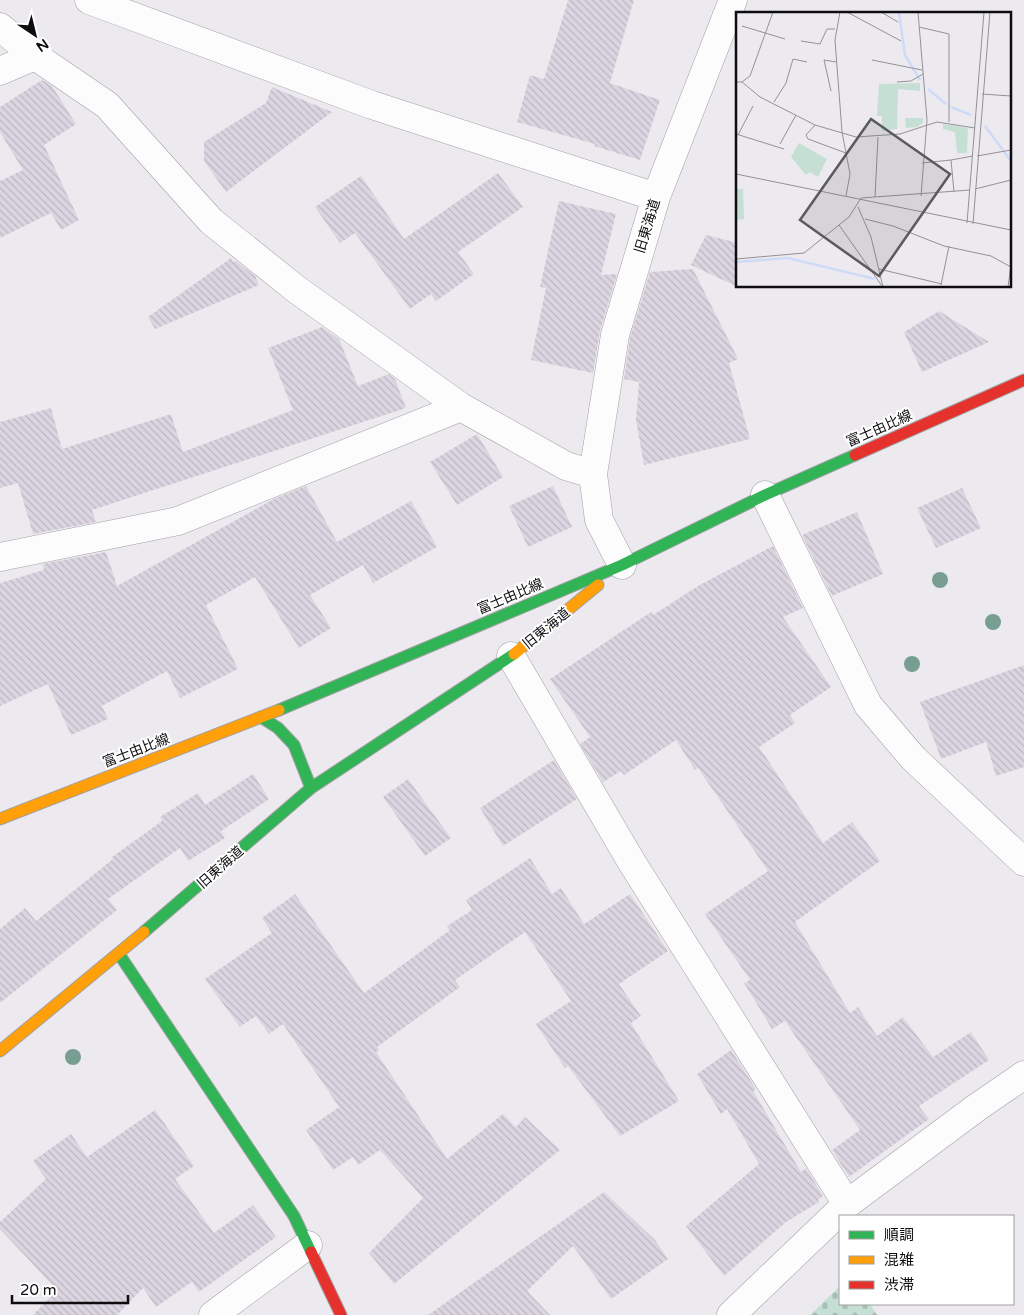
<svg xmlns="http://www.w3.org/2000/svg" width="1024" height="1315" viewBox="0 0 1024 1315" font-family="'Varela Round','Noto Sans JP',sans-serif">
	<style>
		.cemetery { fill: url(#cemetery-stones) }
		.building { fill: url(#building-back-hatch) }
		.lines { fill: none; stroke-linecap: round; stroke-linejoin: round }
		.street-casing { stroke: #a1a0a3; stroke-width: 29 }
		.fast-casing { stroke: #a1a0a3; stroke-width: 13 }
		.slow-casing { stroke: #a1a0a3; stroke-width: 13 }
		.jam-casing { stroke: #a1a0a3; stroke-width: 13 }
		.street { stroke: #fcfcfd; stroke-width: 28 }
		.fast { stroke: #30b455; stroke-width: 11 }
		.slow { stroke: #ff9f0a; stroke-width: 11 }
		.jam { stroke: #e5322d; stroke-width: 11 }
		.tree { fill: #779e91 }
		.labels { text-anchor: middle; stroke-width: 4; stroke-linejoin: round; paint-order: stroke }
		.street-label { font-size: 14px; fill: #0d0c0e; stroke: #fff }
		.inset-river { fill: none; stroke: #cedbf8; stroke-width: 2.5 }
		.inset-road { fill: none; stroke: #939195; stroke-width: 1 }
		.view { fill: #5b5a5d; fill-opacity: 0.15; stroke: #5b5a5d; stroke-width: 2.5 }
		.inset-edge { fill: none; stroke: #0d0c0e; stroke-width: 2.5 }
	</style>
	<defs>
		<pattern id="cemetery-stones" width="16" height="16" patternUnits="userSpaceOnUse" patternTransform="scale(1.25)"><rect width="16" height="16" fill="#c5dfd4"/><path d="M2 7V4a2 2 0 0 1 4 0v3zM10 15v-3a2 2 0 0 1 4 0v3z" fill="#a8beb5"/></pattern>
		<pattern id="building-back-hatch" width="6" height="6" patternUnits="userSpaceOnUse" patternTransform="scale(1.25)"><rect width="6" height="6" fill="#dbd5e1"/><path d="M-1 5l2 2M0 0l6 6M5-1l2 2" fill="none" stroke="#bbb6c0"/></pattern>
	</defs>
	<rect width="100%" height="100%" fill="#edeaef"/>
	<path class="cemetery" d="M840,1286V1304H870L877,1315H810Z"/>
	<path class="building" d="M568,0H634L610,83L660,100L640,160L594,146L595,144L517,122L530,75L544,79Z
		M42,80L52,86L76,124L44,145L79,220L61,230L51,213L0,238V181L23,170L0,132V107Z
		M272,87L332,112L226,192L204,161V142L266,103Z
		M498,173L523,207L458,252L474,274L436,301L431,294L410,309L355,233L340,243L315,207L361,176L404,239Z
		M559,201L616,214L601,275L617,274L600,331L593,373L531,360L546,288L540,287Z
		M706,235L738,243V287L691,265Z
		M231,258L233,262L236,261L255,276L259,285L155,329L148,317Z
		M693,269L738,359L729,363L750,439L644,465L636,420L639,382L624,379L630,338L650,272Z
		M939,311L989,342L922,372L904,332Z
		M322,327L339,339L358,386L389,374L395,379L406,408L92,510L96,522L33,534L18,483L0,488V422L51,408L62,449L171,414L183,452L293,410L268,348Z
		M477,434L503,477L457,505L430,462Z
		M306,486L337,542L411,501L437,547L373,583L363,565L310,595L331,628L299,648L255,577L206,605L238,669L180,698L167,671L102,706L108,719L71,735L48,684L0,706V583L44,570L43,564L106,552L117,586L274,499Z
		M553,486L572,527L528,547L509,506Z
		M962,488L981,528L936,548L917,508Z
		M857,512L883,574L832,596L802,535Z
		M773,546L803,608L783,617L831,687L790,715L795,723L759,747L823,843L852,822L880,861L795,922L850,1013L858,1007L877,1036L903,1017L933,1057L971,1032L989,1060L919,1106L929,1119L849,1177L832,1150L860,1130L785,1021L772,1029L744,983L750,980L705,914L768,871L698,768L695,770L676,740L624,775L621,771L603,782L580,744L590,737L550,679L651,612L653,615L698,586Z
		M1024,665V767L996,776L986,742L941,759L920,702Z
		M554,760L577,799L503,846L480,808Z
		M253,774L269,799L221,831L225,838L188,861L180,848L108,899L117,910L0,1003V929L25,908L36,921L113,859L112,857L162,821L160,817L198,793L205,805Z
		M408,779L451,838L425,856L383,797Z
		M530,858L552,894L561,888L584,924L630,894L668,951L619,984L641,1016L631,1023L679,1101L620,1136L568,1066L565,1068L536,1024L571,1001L525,932L455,980L460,987L377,1047L379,1050L376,1052L447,1159L503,1114L516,1127L525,1117L560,1150L394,1284L369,1253L423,1198L380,1150L358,1165L353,1157L333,1170L306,1130L339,1107L283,1024L269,1034L256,1016L240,1027L205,979L272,933L262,918L295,894L364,993L450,930L447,926L472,910L466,900Z
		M731,1050L756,1089L753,1091L801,1172L806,1168L823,1196L818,1200L819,1202L786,1222L724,1276L686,1226L759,1164L727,1109L721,1114L697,1074Z
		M155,1110L194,1166L175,1179L214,1233L253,1205L276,1237L199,1292L192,1282L156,1307L143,1288L117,1315H33L57,1290L0,1229V1222L46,1179L33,1161L71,1134L87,1157Z
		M604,1192L655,1240L668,1259L611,1299L573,1246L527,1291L550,1315H428Z"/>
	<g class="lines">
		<defs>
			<path id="street" d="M89,0L372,105L656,197
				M0,27L35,56L107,105L211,221L296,289L461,407L566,466L593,474
				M0,71L35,56
				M765,495L868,705L913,758L1024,862
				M0,557L178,521L461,407
				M622,565L599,520L593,474L615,335L656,197L733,0
				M511,656L631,861L847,1204
				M213,1315L308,1245
				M731,1315L847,1204L976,1108L1024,1075"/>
			<path id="fast" d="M279,710L622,565L765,495L855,455
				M261,717L278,728L294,745L311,788
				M144,932L311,788L514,654
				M119,954L294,1216L311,1252"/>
			<path id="slow" d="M514,654L598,585
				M0,819L279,710
				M0,1051L144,932"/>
			<path id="jam" d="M855,455L1024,380
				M311,1252L341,1315"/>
		</defs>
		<use href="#street" class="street-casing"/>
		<use href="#fast" class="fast-casing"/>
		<use href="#slow" class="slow-casing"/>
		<use href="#jam" class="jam-casing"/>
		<use href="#street" class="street"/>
		<use href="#fast" class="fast"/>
		<use href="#slow" class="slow"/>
		<use href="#jam" class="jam"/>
	</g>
	<g class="tree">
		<circle cx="940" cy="580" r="8"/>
		<circle cx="993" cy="622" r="8"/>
		<circle cx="912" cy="664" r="8"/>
		<circle cx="73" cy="1057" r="8"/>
	</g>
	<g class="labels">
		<g class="street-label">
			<text transform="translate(647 226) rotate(-73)" y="5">旧東海道</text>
			<text transform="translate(879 428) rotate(-24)" y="5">富士由比線</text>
			<text transform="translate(510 596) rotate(-23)" y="5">富士由比線</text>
			<text transform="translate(546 628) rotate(-39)" y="5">旧東海道</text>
			<text transform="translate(136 750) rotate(-21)" y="5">富士由比線</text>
			<text transform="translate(220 867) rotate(-41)" y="5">旧東海道</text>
		</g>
	</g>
	<g transform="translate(736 12)">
		<rect width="275" height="275" fill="#edeaef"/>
		<path d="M0,177H7L8,207L0,208Z" fill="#c5dfd4"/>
		<path d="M184,71V79L162,77L161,117L146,119V104H141L143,72ZM169,106H187V111L181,115L170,116ZM207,112L232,116L231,141H221L219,120L207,117ZM63,131L91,147L82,165L74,160L70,163L55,145Z" fill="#c5dfd4"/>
		<path class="inset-river" d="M163,0L169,43L184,68M192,77L210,92M215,95L235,103M249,114L275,149M0,250L52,246L139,267"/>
		<path class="inset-road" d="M104,0L99,28L106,120L114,162L110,184M111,0L165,29M145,0L162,10M182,0L191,108L185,184M6,14L49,27M183,15L213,22V110M65,29L84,32L91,17H99M136,48L186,58M0,70H6L14,64L37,0M6,70L24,85L79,113L120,125L164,122L201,110L239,116M161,70L175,69L187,62M95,79L88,48L100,50M246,82L275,84M38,90L50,71L57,47L71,50M275,109V128M79,113L70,123L72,127L110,141M0,122L48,137M2,123L17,94M44,132L60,103M241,144L275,138M186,151L215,148M0,162L275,218M239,177L275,168M218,180L215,148L237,144M139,185L142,125M122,195L135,225L147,275M129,207L157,214L208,234L255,244L275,255M231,211L248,0M237,212L254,0M103,213L146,274M0,247L68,241L113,205L125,186L234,178M143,257L206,272M205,273L213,234M272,275L275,253"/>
		<path class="view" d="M135,107L214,162L143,264L64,208Z"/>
		<rect width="275" height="275" class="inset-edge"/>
	</g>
	<rect x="839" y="1215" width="175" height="90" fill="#ffffff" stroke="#9e9e9f"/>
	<rect x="849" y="1231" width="25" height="8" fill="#30b455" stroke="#9e9e9f"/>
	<text x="884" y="1240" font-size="15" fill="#0d0c0e">順調</text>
	<rect x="849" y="1256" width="25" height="8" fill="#ff9f0a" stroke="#9e9e9f"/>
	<text x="884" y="1265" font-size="15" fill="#0d0c0e">混雑</text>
	<rect x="849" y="1281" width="25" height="8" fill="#e5322d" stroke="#9e9e9f"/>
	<text x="884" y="1290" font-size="15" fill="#0d0c0e">渋滞</text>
	<g transform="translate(35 35) rotate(145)" stroke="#ffffff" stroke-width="4" paint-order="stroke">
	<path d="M0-4L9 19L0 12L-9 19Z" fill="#0d0c0e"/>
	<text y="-8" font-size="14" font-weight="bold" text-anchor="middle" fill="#0d0c0e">N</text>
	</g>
	<path d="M12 1295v8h116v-8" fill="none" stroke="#0d0c0e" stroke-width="2.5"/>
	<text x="20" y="1295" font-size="15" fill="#0d0c0e" stroke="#ffffff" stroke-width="4" paint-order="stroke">20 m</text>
</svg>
